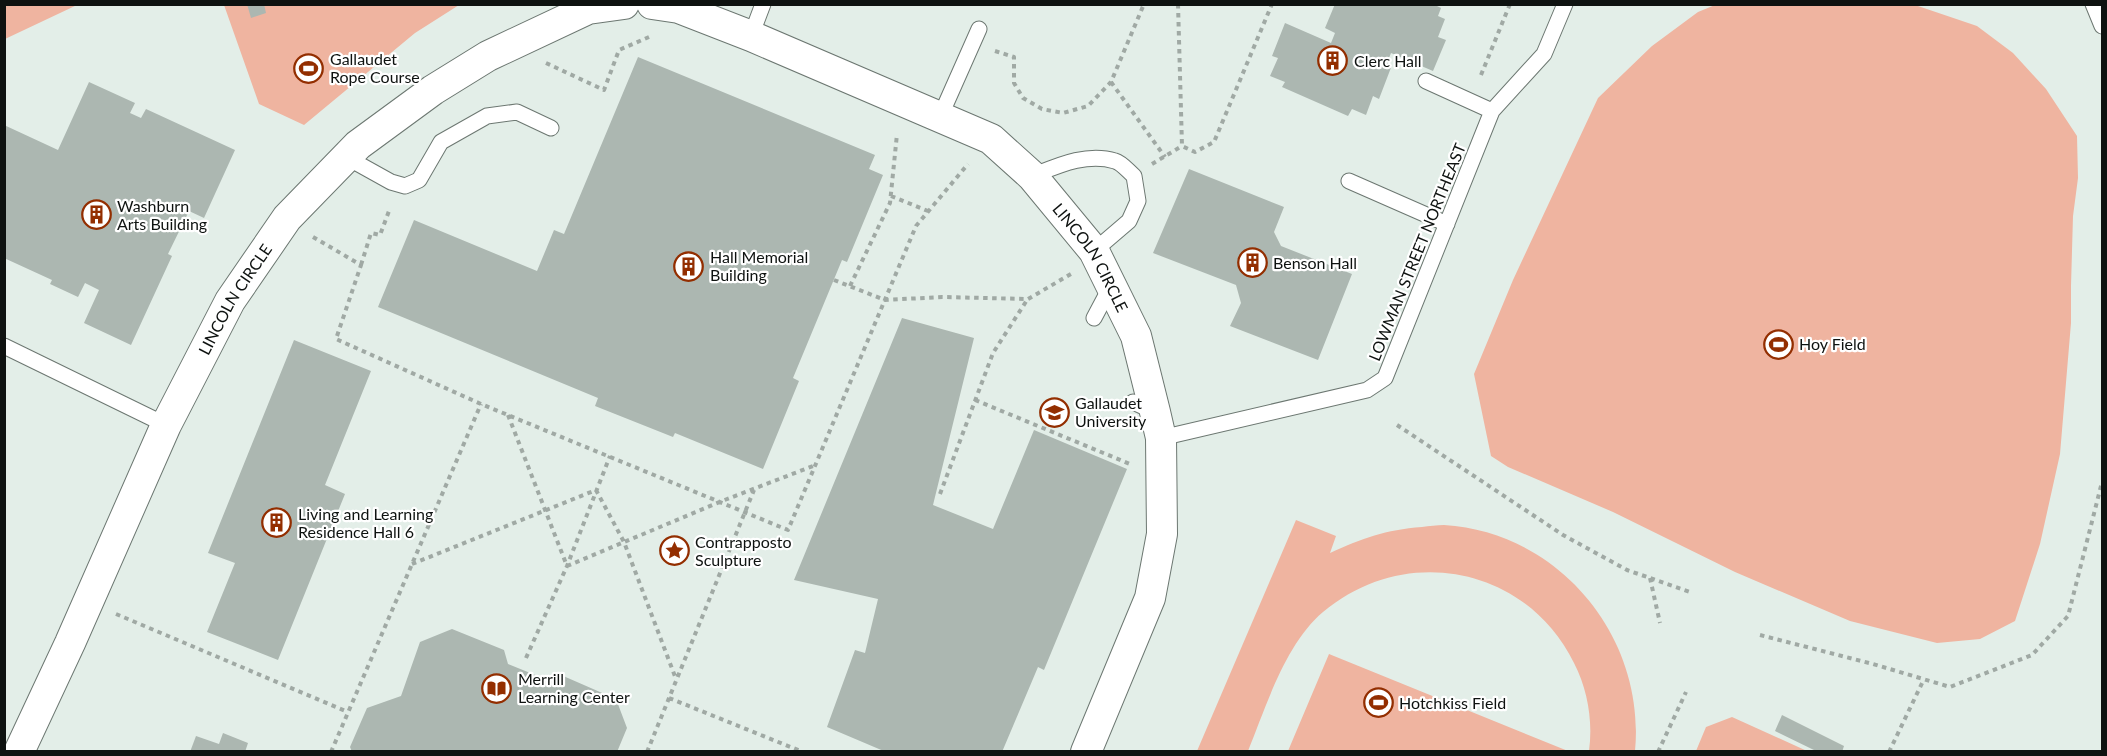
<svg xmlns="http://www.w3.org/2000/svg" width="2107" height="756" viewBox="0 0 2107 756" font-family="Lato,sans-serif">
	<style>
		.green { fill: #efb4a0 }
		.building { fill: #acb7b1 }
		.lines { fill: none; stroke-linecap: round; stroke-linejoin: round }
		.lane-casing { stroke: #6c7771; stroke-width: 17 }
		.street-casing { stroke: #6c7771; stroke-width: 32 }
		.path { stroke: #a0a9a4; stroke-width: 4; stroke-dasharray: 4.5 4.5; stroke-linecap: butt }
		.lane { stroke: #fff; stroke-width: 15 }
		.street { stroke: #fff; stroke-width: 30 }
		.labels { text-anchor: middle; stroke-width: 4.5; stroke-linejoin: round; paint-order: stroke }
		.poi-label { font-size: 16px; fill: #0e1210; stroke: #fff; text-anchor: start }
		.street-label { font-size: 16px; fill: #0e1210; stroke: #fff }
	</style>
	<rect width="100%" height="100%" fill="#e3eee8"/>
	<path class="green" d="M5,4H77V5L5,39Z
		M224,5H459L415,33L304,125L259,104Z
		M1715,5H1915L1977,26L2013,53L2046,89L2077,136L2078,178L2073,216L2071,286V323L2060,454L2040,544L2015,621L1980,639L1937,643L1850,621L1735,572L1613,512L1508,467L1491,456L1474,374L1513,280L1598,98L1652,46L1698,12Z
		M1296,520L1336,536L1330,553C1363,538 1385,530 1422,527C1429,526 1437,525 1444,525C1560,532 1646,638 1635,751H1589C1593,722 1588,690 1574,663C1526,566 1405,543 1323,612C1285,644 1266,707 1248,751H1197Z
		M1329,654L1568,751H1288Z
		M1732,717L1807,751H1696L1706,727Z"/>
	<path class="building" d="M247,4H264L266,13L251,18Z
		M1335,4H1433L1441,8L1438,16L1445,19L1438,37L1446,40L1433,71L1391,53L1387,63L1392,65L1379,99L1373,96L1366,115L1352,109L1348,116L1282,87L1285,82L1270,76L1278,58L1272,56L1285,23L1331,43L1335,33L1325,28Z
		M638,57L875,155L869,169L883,175L847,262L842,260L793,378L799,381L763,469L675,433L673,437L595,406L598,398L378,307L414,220L537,271L554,230L564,234Z
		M89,82L135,103L130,113L141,118L146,109L235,150L204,218L189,211L168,254L172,256L131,345L84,323L99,290L85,283L78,297L50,284L52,280L4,258V125L58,150Z
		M1189,169L1284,207L1274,232L1281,246L1352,274L1318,360L1230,326L1241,303L1236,285L1153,253Z
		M902,318L974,338L933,505L993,529L1034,430L1127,469L1044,670L1038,667L1002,752H886L827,727L855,650L865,653L878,599L794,580Z
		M294,340L371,371L325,485L345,494L278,660L207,632L235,563L208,553Z
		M452,629L504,650L508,664L550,681L561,675L616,699L627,728L617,752H352L350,747L367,708L401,696L420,642Z
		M1782,715L1844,746L1842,752H1818L1775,731Z
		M223,733L248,743L245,752H190L196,736L219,744Z"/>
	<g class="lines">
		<defs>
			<path id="lane" d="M2093,4L2102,26
				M751,36L763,4
				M1426,81L1492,111
				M940,117L979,29
				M346,157L391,182L405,186L419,180L441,142L487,116L517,112L551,128
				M1032,176C1057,166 1087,152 1115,161C1122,163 1128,171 1134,176L1138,201L1129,221L1094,251
				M1349,181L1447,224
				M1094,318L1111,286
				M4,346L166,425
				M1133,402L1155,412
				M1161,438L1367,390L1385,378L1492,111L1544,54L1565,4"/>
			<g id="street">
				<path id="s1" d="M652,4L679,8L751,36L991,139L1032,176L1094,251L1136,336L1155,412L1161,438L1162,534L1150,598L1086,752"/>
				<path id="s2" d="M19,752L70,643L166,425L230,301L287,218L358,145L433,90L488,56L588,9L624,4"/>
			</g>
		</defs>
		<use href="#lane" class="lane-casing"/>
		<use href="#street" class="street-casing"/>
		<path class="path" d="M1178,4L1182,146L1195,152L1214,142L1272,4
			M995,51L1014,57V83L1023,98L1042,109L1063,113L1088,106L1111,82L1144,4
			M546,63L604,90L619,50L649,37
			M1481,75L1510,4
			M1111,82L1165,157
			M1152,164L1182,146
			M891,196L928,211
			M313,237L361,265L336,339L481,404L788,530L916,226L968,164
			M361,265L371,233L380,235L389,211
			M834,280L885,300L942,297L1028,299L1071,274
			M850,286L890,203L897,134
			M975,400L1130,464
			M508,415L567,566L722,501L813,466
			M1397,425L1563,535L1627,570L1693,593
			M940,494L993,353L1027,300
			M412,564L596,490L624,542L676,679
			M1650,578L1660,623
			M116,614L348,712
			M1760,635L1873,664L1950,687L2032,655L2068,616L2102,482
			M526,658L567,566L610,456
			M669,698L803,752
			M331,752L481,404
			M647,752L754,490
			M1658,752L1686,692
			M1889,752L1924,679"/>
		<use href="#lane" class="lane"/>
		<use href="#street" class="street"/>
	</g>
	<defs>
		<symbol id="building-ring" viewBox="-11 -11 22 22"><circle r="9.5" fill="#fff" stroke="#932e00" stroke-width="1.5"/><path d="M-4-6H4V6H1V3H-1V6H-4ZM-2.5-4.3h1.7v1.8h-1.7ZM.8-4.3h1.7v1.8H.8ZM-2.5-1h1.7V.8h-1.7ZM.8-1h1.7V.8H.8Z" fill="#932e00"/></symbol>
		<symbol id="stadium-ring" viewBox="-11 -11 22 22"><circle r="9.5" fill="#fff" stroke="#932e00" stroke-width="1.5"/><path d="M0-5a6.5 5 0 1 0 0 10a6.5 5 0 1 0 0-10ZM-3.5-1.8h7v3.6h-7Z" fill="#932e00"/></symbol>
		<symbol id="university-ring" viewBox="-11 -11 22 22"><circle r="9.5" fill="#fff" stroke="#932e00" stroke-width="1.5"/><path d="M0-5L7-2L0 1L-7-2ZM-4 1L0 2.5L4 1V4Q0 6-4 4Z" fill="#932e00"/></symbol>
		<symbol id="sight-ring" viewBox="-11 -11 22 22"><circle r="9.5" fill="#fff" stroke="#932e00" stroke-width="1.5"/><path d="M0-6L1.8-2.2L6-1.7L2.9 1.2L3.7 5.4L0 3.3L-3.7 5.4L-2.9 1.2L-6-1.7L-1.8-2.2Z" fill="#932e00"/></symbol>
		<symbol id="library-ring" viewBox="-11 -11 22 22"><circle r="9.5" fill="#fff" stroke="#932e00" stroke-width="1.5"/><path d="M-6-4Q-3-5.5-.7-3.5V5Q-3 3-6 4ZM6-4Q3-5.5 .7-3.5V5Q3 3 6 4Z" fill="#932e00"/></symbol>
	</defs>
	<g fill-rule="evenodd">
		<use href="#building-ring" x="1316" y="44" width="33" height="33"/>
		<use href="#stadium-ring" x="292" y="52" width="33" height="33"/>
		<use href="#building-ring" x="80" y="198" width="33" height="33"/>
		<use href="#building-ring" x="1236" y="246" width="33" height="33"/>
		<use href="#building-ring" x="672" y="250" width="33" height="33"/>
		<use href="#stadium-ring" x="1762" y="328" width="33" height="33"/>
		<use href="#university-ring" x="1038" y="396" width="33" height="33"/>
		<use href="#building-ring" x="260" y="506" width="33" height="33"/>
		<use href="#sight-ring" x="658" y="534" width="33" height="33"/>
		<use href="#library-ring" x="480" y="672" width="33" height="33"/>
		<use href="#stadium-ring" x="1362" y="686" width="33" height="33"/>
	</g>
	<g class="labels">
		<g class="poi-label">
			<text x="330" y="65">Gallaudet<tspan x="330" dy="18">Rope Course</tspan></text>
			<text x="1354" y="67">Clerc Hall</text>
			<text x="117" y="212">Washburn<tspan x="117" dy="18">Arts Building</tspan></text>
			<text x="710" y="263">Hall Memorial<tspan x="710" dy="18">Building</tspan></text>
			<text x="1273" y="269">Benson Hall</text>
			<text x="1799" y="350">Hoy Field</text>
			<text x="1075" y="409">Gallaudet<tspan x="1075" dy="18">University</tspan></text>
			<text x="298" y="520">Living and Learning<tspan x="298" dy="18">Residence Hall 6</tspan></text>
			<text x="695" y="548">Contrapposto<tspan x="695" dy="18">Sculpture</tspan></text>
			<text x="518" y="685">Merrill<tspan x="518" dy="18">Learning Center</tspan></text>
			<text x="1399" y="709">Hotchkiss Field</text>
		</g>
		<g class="street-label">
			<text transform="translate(1417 252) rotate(-68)" y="6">LOWMAN STREET NORTHEAST</text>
			<text dy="6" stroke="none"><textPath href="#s1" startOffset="522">LINCOLN CIRCLE</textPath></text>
			<text dy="6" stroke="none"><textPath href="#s2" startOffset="502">LINCOLN CIRCLE</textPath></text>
		</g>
	</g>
	<rect width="2107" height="756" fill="none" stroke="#0e1210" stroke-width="12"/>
</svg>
